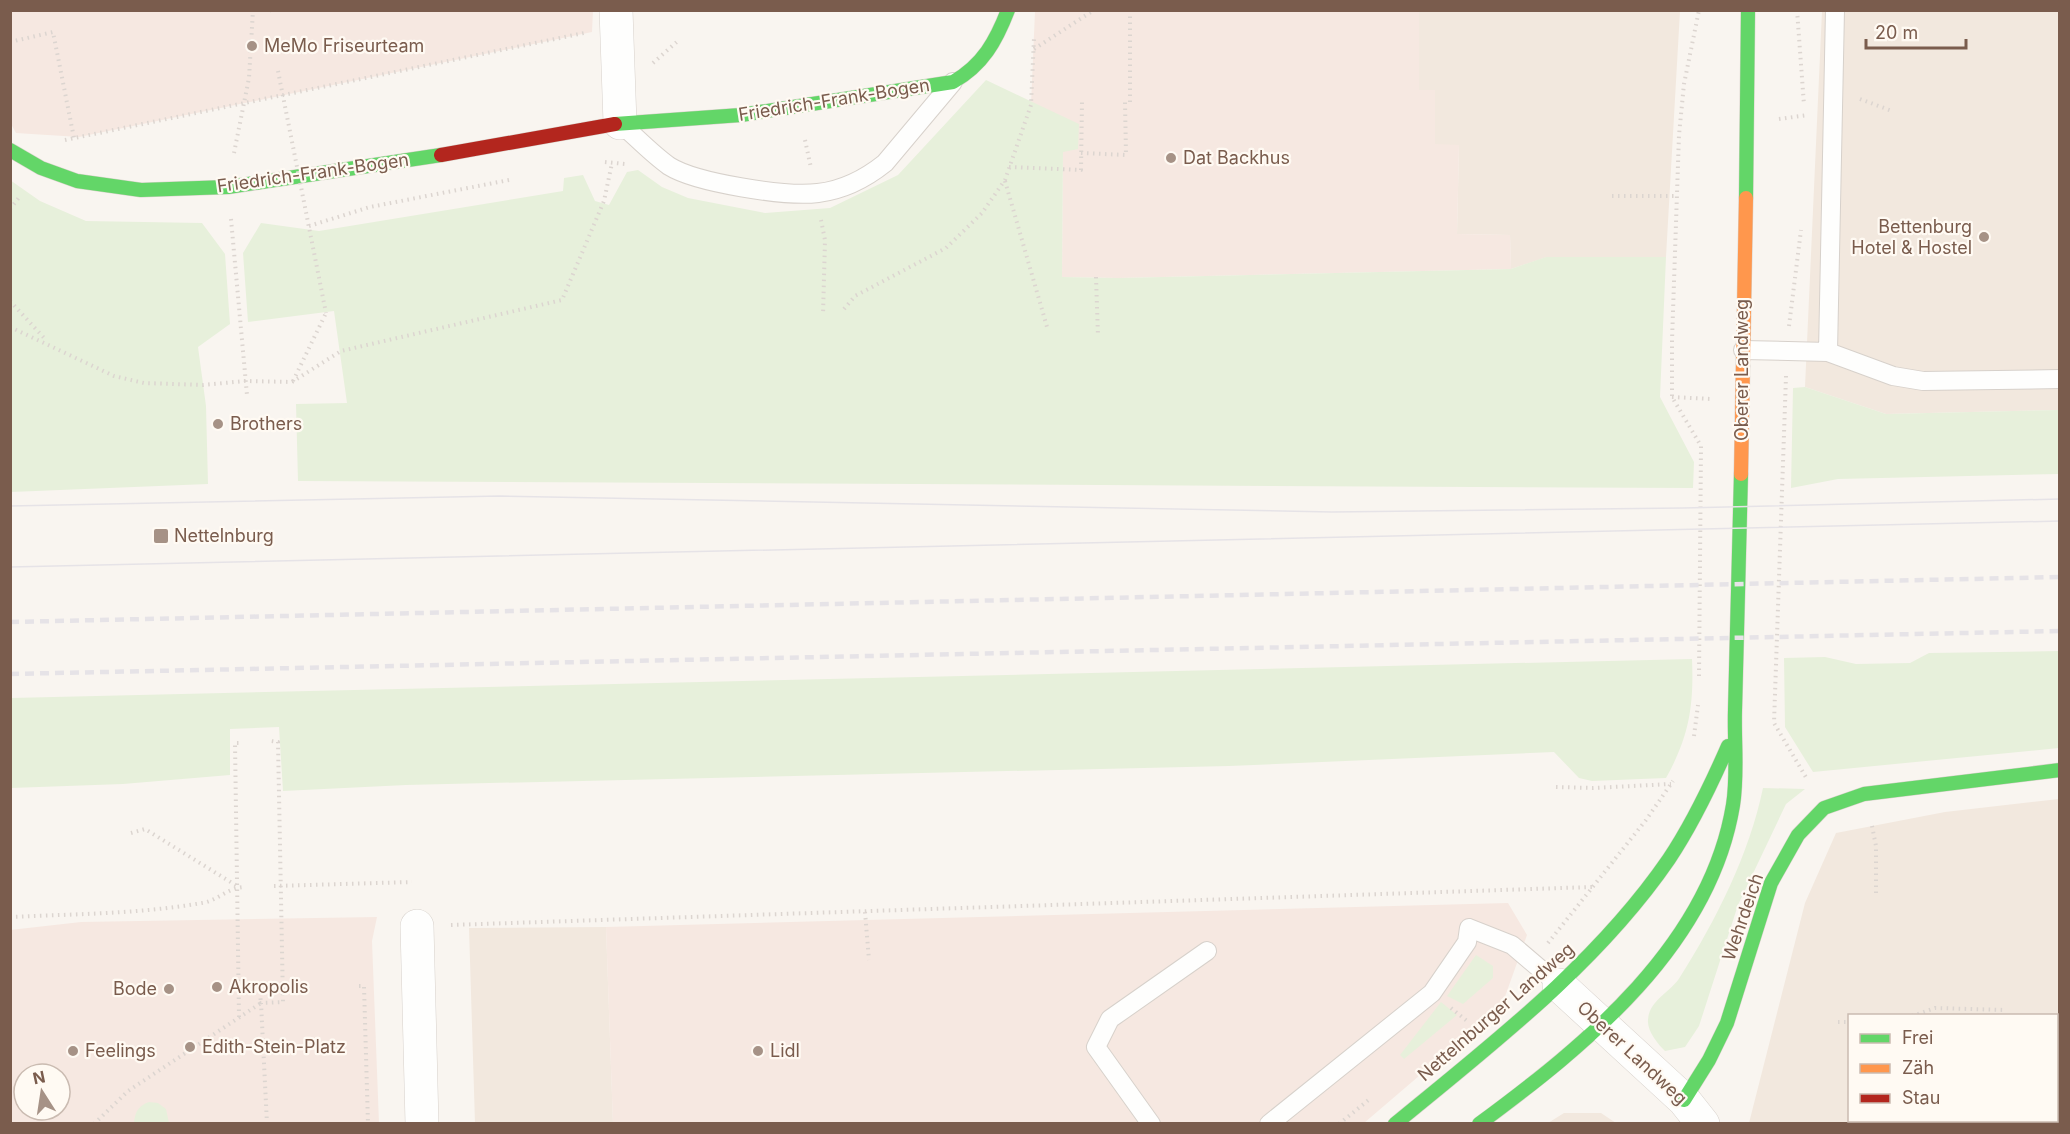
<svg xmlns="http://www.w3.org/2000/svg" width="2070" height="1134" viewBox="0 0 2070 1134" font-family="Inter,sans-serif">
	<style>
		.residential { fill: #f2e8de; fill-rule: evenodd }
		.commercial { fill: #f6e8e1; fill-rule: evenodd }
		.green { fill: #e7f0db }
		.lines { fill: none; stroke-linecap: round; stroke-linejoin: round }
		.lane-casing { stroke: #d7d1cb; stroke-width: 20 }
		.street-casing { stroke: #d7d1cb; stroke-width: 34 }
		.fast-casing { stroke: #d9d2cb; stroke-width: 15 }
		.slow-casing { stroke: #d9d2cb; stroke-width: 15 }
		.jam-casing { stroke: #d9d2cb; stroke-width: 15 }
		.path { stroke: #dcd5d0; stroke-width: 4; stroke-dasharray: 1.5 4.5; stroke-linecap: butt }
		.lane { stroke: #fefefd; stroke-width: 18 }
		.street { stroke: #fefefd; stroke-width: 33 }
		.fast { stroke: #63d668; stroke-width: 14 }
		.slow { stroke: #ff974d; stroke-width: 14 }
		.jam { stroke: #b3261e; stroke-width: 14 }
		.tram { stroke: #e6e3e7; stroke-width: 1.5 }
		.rail { stroke: #e6e3e7; stroke-width: 4.5; stroke-dasharray: 9 6; stroke-linecap: butt }
		.path-bridge { stroke: #dcd5d0; stroke-width: 4; stroke-dasharray: 1.5 4.5; stroke-linecap: butt }
		.poi-dot { fill: #a69286; stroke: #fffaf3; stroke-width: 2 }
		.labels { text-anchor: middle; stroke-width: 4.5; stroke-linejoin: round; paint-order: stroke }
		.poi-label { font-size: 18px; fill: #7a5c4d; stroke: #fffaf3; text-anchor: start }
		.street-label { font-size: 18px; fill: #7a5c4d; stroke: #fffaf3 }
	</style>
	<rect width="100%" height="100%" fill="#f9f5f0"/>
	<path class="residential" d="M1419,11H1680L1666,257H1547L1511,269L1510,235L1457,234L1459,145H1435V90L1419,91Z
		M1822,11H2059V410L1886,414L1805,387Z
		M2059,799V1123H1749L1805,903L1836,833L1945,812ZM1850,1016H2056V1120H1850Z
		M606,927L613,1123H475L469,928Z
		M1564,1113H1601L1616,1123H1548Z"/>
	<path class="commercial" d="M11,10H593L592,32L79,137L16,133L10,122Z
		M1035,11H1419V90H1435V144L1459,145L1457,234L1510,235L1511,269L1118,278L1062,277L1063,151L1031,105Z
		M1508,903L1527,935L1502,1005L1364,1123L613,1124L606,927Z
		M377,917L372,941L379,1123H11L10,930L81,922ZM24,1074H60V1110H24Z"/>
	<path class="green" d="M986,80L1079,124L1078,149L1063,152L1062,277L1118,278L1511,269L1546,257H1666L1660,397L1694,462L1693,488L298,481L296,404L347,403L334,311L248,322L243,253L261,223L319,231L563,191L564,178L583,175L595,201L609,205L627,172L638,170L662,187L688,198L765,213L830,208L898,175Z
		M10,180L40,201L86,221L202,223L225,254L230,324L198,347L206,406L208,484L11,492Z
		M1805,387L1886,414L2059,410V474L1838,479L1791,488L1793,388Z
		M2059,651V748L1813,772L1785,727L1784,658L1825,657L1856,664L1910,663L1929,653Z
		M1692,659C1694,706 1689,737 1666,778L1592,781L1579,778L1554,752L1229,766L406,785L283,791L279,727L230,729V775L123,784L11,788V698Z
		M1763,788L1805,789L1786,804L1738,905L1699,1026L1685,1047L1665,1051C1658,1044 1647,1031 1648,1020C1649,1000 1671,992 1680,977C1716,920 1749,855 1763,788Z
		M1476,955L1493,966V978L1463,1004L1447,996Z
		M1441,1002L1457,1015L1404,1059L1400,1055Z
		M149,1102L158,1103L166,1109L169,1123H134C135,1112 138,1106 149,1102Z"/>
	<g class="lines">
		<defs>
			<path id="lane" d="M620,123C636,137 652,154 669,166C696,183 786,197 818,193C844,190 865,179 885,163L953,82
				M1743,350L1828,352L1893,376L1923,381L2060,379
				M1828,352L1835,10
				M1151,1124L1096,1047L1110,1019L1207,951
				M1269,1124L1432,993L1467,942L1469,928L1512,945L1559,985"/>
			<path id="street" d="M616,10L620,123
				M417,926L422,1124
				M1559,985L1684,1100L1703,1124"/>
			<path id="fast" d="M615,124L741,115L953,82C983,65 996,41 1008,10
				M10,150L41,168L77,181L141,190L228,187L441,155
				M1746,198L1748,10
				M1684,1100L1709,1060L1727,1023L1771,883L1798,835L1824,808L1864,794L2060,770
				M1395,1124C1492,1044 1597,964 1669,859C1693,823 1711,785 1728,746
				M1479,1124C1586,1045 1710,945 1733,805C1738,774 1734,742 1735,710C1737,632 1739,553 1741,474"/>
			<path id="slow" d="M1741,474L1746,198"/>
			<path id="jam" d="M441,155L615,124"/>
		</defs>
		<use href="#lane" class="lane-casing"/>
		<use href="#street" class="street-casing"/>
		<use href="#fast" class="fast-casing"/>
		<use href="#slow" class="slow-casing"/>
		<use href="#jam" class="jam-casing"/>
		<path class="path" d="M271,10L272,11
			M1797,10L1804,105
			M10,42L53,32L74,138
			M1034,49L1094,10
			M653,63L679,40
			M1860,99L1892,111
			M1130,102V10
			M1779,119L1808,115
			M65,140L584,33
			M805,140L811,168
			M234,153L249,78L253,10
			M1081,153L1126,155L1125,102
			M605,162L625,164
			M1009,167L1081,170L1082,101
			M1005,181L1047,327
			M1612,196H1677
			M10,209L21,195
			M231,219L247,395
			M821,220L825,240L823,315
			M309,226L370,207L509,180
			M1096,277L1098,336
			M10,301L46,340
			M844,309L855,296L946,248L982,213L1005,180L1031,105L1034,38
			M1789,326L1801,230
			M10,327L114,376L144,383L203,385L245,381L292,382
			M1786,376L1774,723L1807,779
			M293,381L326,313
			M292,382L341,351L562,300L604,201L612,163
			M1672,397L1711,399
			M1699,676L1701,446L1672,397V341L1679,135L1684,84L1699,10
			M1694,736L1698,705
			M1556,787L1593,788L1671,784
			M1872,826L1876,846V897
			M131,833L145,829L237,886
			M274,886L412,882
			M865,912L869,960
			M10,917C74,914 139,914 202,903C217,901 229,887 245,887
			M451,925L1592,887
			M1548,943L1646,820L1673,781
			M359,986H364L368,1124
			M282,989L292,988
			M1451,1008L1467,1021
			M1912,1016L1935,1008L2006,1010
			M239,1017L235,743H240
			M1838,1022H1850
			M94,1124L128,1091L261,1003L260,994
			M267,1124L261,1003L283,1002L278,742L271,741
			M1339,1124L1371,1098"/>
		<use href="#lane" class="lane"/>
		<use href="#street" class="street"/>
		<use href="#fast" class="fast"/>
		<use href="#slow" class="slow"/>
		<use href="#jam" class="jam"/>
		<path class="tram" d="M10,506L500,496L1332,512L1683,508L2060,499
			M10,567L2060,521"/>
		<path class="rail" d="M10,622L2060,577
			M10,674L2060,631"/>
		<path class="path-bridge" d="M278,71L326,313"/>
	</g>
	<g class="poi-dot">
		<circle cx="252" cy="46" r="6"/>
		<circle cx="1171" cy="158" r="6"/>
		<circle cx="1984" cy="237" r="6"/>
		<circle cx="218" cy="424" r="6"/>
		<rect x="153" y="528" width="16" height="16" rx="3"/>
		<circle cx="217" cy="987" r="6"/>
		<circle cx="169" cy="989" r="6"/>
		<circle cx="190" cy="1047" r="6"/>
		<circle cx="73" cy="1051" r="6"/>
		<circle cx="758" cy="1051" r="6"/>
	</g>
	<g class="labels">
		<g class="poi-label">
			<text x="264" y="52">MeMo Friseurteam</text>
			<text x="1183" y="164">Dat Backhus</text>
			<text x="1972" y="233" text-anchor="end">Bettenburg<tspan x="1972" dy="21">Hotel &amp; Hostel</tspan></text>
			<text x="230" y="430">Brothers</text>
			<text x="174" y="542">Nettelnburg</text>
			<text x="229" y="993">Akropolis</text>
			<text x="157" y="995" text-anchor="end">Bode</text>
			<text x="202" y="1053">Edith-Stein-Platz</text>
			<text x="85" y="1057">Feelings</text>
			<text x="770" y="1057">Lidl</text>
		</g>
		<g class="street-label">
			<text transform="translate(834 100) rotate(-9)" y="6">Friedrich-Frank-Bogen</text>
			<text transform="translate(313 173) rotate(-8)" y="6">Friedrich-Frank-Bogen</text>
			<text transform="translate(1742 370) rotate(-90)" y="6">Oberer Landweg</text>
			<text transform="translate(1743 917) rotate(-71)" y="6">Wehrdeich</text>
			<text transform="translate(1496 1012) rotate(-41)" y="6">Nettelnburger Landweg</text>
			<text transform="translate(1632 1053) rotate(43)" y="6">Oberer Landweg</text>
		</g>
	</g>
	<rect width="2070" height="1134" fill="none" stroke="#7a5c4d" stroke-width="24"/>
	<rect x="1848" y="1014" width="210" height="108" fill="#fffaf3" stroke="#cabbb1" stroke-width="1.5"/>
	<rect x="1860" y="1034" width="30" height="9" fill="#63d668" stroke="#cabbb1" stroke-width="1.5"/>
	<text x="1902" y="1044" font-size="18" fill="#7a5c4d">Frei</text>
	<rect x="1860" y="1064" width="30" height="9" fill="#ff974d" stroke="#cabbb1" stroke-width="1.5"/>
	<text x="1902" y="1074" font-size="18" fill="#7a5c4d">Zäh</text>
	<rect x="1860" y="1094" width="30" height="9" fill="#b3261e" stroke="#cabbb1" stroke-width="1.5"/>
	<text x="1902" y="1104" font-size="18" fill="#7a5c4d">Stau</text>
	<g transform="translate(42 1092) rotate(348)"><circle r="28" fill="#fffaf3" stroke="#cabbb1" stroke-width="1.5"/>
	<path d="M0-4.5L10 22L0 15L-10 22Z" fill="#a69286"/>
	<text y="-9" font-size="16" font-weight="bold" text-anchor="middle" fill="#7a5c4d">N</text>
	</g>
	<path d="M1866 39v9h100v-9" fill="none" stroke="#7a5c4d" stroke-width="3"/>
	<text x="1875" y="39" font-size="18" fill="#7a5c4d" stroke="#fffaf3" stroke-width="4.5" paint-order="stroke">20 m</text>
</svg>
